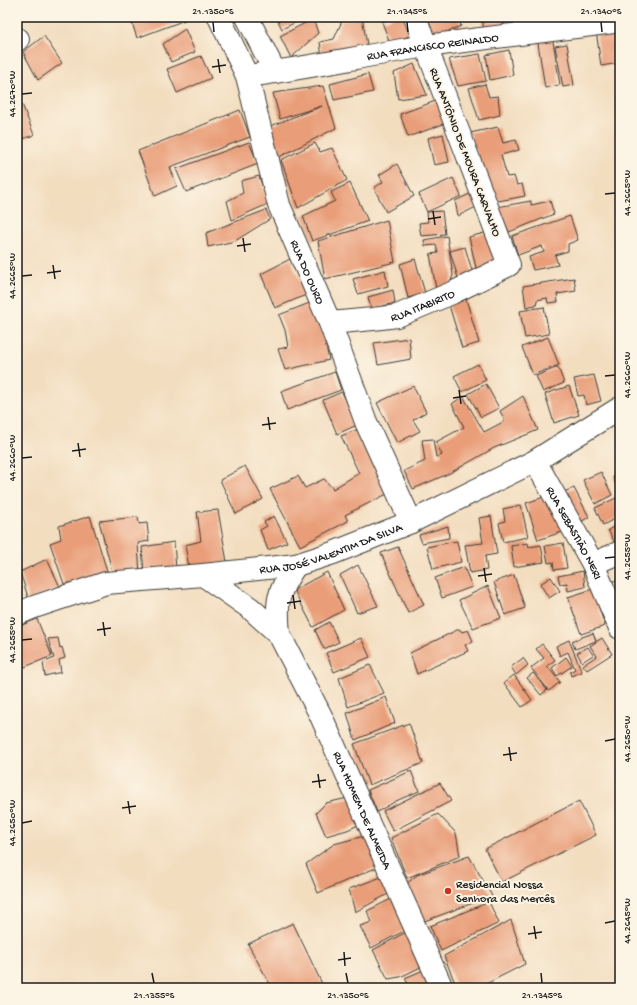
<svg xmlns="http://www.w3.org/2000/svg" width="637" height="1005" viewBox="0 0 637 1005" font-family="'Gochi Hand',sans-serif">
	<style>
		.building { fill: #e99d78 }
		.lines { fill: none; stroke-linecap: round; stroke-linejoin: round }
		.minor-casing { stroke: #3c3934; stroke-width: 24 }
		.minor { stroke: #fff; stroke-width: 22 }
		.ticks { fill: none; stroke: #1c1c1c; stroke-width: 1.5 }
		.poi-dot { fill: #c8321e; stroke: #fcf5e5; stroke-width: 1.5 }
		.labels { text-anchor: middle; stroke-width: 4; stroke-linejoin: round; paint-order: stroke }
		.street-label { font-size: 12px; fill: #1c1c1c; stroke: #fcf5e5 }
		.poi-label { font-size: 12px; fill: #1c1c1c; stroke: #fcf5e5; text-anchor: start }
		.neatline { fill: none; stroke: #1c1c1c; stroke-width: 1.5 }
		.ticks-label { font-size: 10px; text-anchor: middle; fill: #1c1c1c }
	</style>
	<rect width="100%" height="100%" fill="#fcf5e5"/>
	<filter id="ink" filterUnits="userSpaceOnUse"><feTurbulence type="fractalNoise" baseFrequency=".025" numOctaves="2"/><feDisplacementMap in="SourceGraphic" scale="8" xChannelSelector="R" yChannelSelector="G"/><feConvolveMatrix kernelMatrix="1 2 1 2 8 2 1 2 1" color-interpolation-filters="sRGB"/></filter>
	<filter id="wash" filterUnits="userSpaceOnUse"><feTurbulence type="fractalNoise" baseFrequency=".012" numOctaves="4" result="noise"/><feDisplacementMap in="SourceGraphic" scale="16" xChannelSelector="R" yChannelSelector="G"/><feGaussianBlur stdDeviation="0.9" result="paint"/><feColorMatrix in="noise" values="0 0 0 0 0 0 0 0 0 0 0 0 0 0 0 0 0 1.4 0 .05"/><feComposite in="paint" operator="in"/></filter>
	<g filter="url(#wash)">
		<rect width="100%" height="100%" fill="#f3ddbf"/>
		<g id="blocks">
			<path class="building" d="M93,17H103L95,21Z
				M130,17H184L185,20L137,38Z
				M276,17H306L282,29Z
				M362,17L368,50L322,58L320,42L334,39L342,21Z
				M393,17H404L412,35L390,43L382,22Z
				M427,17H458L461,26L434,37Z
				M482,17H503L505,29L484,33Z
				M522,17H554V20L522,23Z
				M313,19L318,33L291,58L280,36Z
				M620,26V63L601,66L596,30Z
				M185,29L195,52L171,62L163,44Z
				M552,35L560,85L545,88L537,37Z
				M44,36L62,63L38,80L23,52Z
				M567,44L574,85L563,87L555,46Z
				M509,50L513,75L490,80L486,55Z
				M480,54L486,81L458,86L449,59Z
				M201,56L211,78L177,93L167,69Z
				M414,64L427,95L398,99L394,73Z
				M368,74L373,92L334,100L330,84Z
				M485,84L489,97L498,96L500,115L479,120L469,88Z
				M323,86L336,128L279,157L268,127L322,106L280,119L273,93Z
				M441,99L449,122L408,137L400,114Z
				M22,104L34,135L17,141V106Z
				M240,110L250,137L170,167L177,186L155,196L138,151Z
				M498,127L503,143L516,140L519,150L501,155L507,177L514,176L517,185L522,184L525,196L493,202L470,133Z
				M443,134L449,162L434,165L428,138Z
				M249,142L258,164L186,192L176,169Z
				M315,143L320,152L332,148L347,180L298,208L281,160Z
				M397,164L414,196L386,212L374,188L383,182L379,175Z
				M259,176L268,204L232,220L227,201L243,193L241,181Z
				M453,178L461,196L427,212L419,194Z
				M350,183L368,221L312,241L303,216L335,201L331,192Z
				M476,191L482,204L458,216L455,201Z
				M531,201V205L550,201L554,214L509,232L497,207Z
				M266,210L270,219L235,241L208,247L206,233Z
				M442,211L445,234L421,236L419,223L428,222L427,212Z
				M570,216L578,240L568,244V251L555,255L558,265L533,270L529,257L544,252L542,246L518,255L512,236Z
				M387,220L395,262L325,279L318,241Z
				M488,232L497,267L477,272L469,237Z
				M447,236L453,275L450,284L437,295L430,254L438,253L436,245L425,246L424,240Z
				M465,247L473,274L458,278L450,251Z
				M290,259L306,295L275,308L261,274Z
				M415,259L425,293L408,298L400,264Z
				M385,270L388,286L358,294L353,279Z
				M574,278L576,291L557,294L558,302L548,303L547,298L537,300L536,305L526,307L523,286Z
				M393,290L395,303L371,309L368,297Z
				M466,299L479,343L462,348L449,305Z
				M312,302L324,337L329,360L285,370L278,349L288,347L285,330L279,315Z
				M544,307L549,334L525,338L520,311Z
				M548,337L559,365L533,375L522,347Z
				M409,338L411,359L378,365L374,343Z
				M478,364L486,380L462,392L454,376Z
				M558,367L564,383L543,392L536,376Z
				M335,372L341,390L287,410L281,391Z
				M594,375L601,401L586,405L584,395L578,396L574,379Z
				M486,384L499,408L481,417L468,394Z
				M413,386L426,412L413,420L420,431L397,443L377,403Z
				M569,386L579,415L554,423L545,394Z
				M342,392L357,425L337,434L323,400Z
				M463,396L484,432L505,421L500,411L523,396L538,430L494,448L450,473L413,489L404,471L425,461L422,440L433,439L436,457L442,455L436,442L464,427L452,404Z
				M359,429L387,494L345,515L348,521L300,546L270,489L298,476L305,488L324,479L333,489L359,473L341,436Z
				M245,466L263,499L236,514L220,480Z
				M601,472L612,495L595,504L583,480Z
				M620,473V494L613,477Z
				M574,488L589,517L579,523L561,493Z
				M550,495L562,532L538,540L526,503Z
				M616,498L620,507V516L603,525L595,508Z
				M521,505L528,537L503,542L499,523L505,521L503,509Z
				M218,510L227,562L189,568L185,545L201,541L197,512Z
				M90,516L108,574L64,584L50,543L61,539L59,526Z
				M274,516L287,542L268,550L260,530L267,526L264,522Z
				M491,516L497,554L485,556L487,570L470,573L465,545L483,543L479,518Z
				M138,517L139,524L147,523L149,541L138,543L140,576L114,579L99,521Z
				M620,523V545L617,547L608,530Z
				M448,526L449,538L422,543L419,535Z
				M457,541L461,562L433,569L427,547Z
				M174,542L176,569L144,573L142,547Z
				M528,543L529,547L541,545L544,562L514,567L511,546Z
				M563,543L567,568L554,570L553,562L548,563L545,546Z
				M398,547L424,605L408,613L381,553Z
				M47,559L60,587L29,600L20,572Z
				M358,565L378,606L357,613L340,575Z
				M464,567L472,587L442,598L435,578Z
				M583,571L585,587L568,591L567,583L560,584L558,576Z
				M327,572L344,610L313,627L294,590Z
				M514,575L525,608L505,615L494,582Z
				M551,577L560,591L549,598L540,584Z
				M620,578V603L610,583Z
				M488,586L501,618L473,628L459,600Z
				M593,589L605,626L581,634L568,597Z
				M37,619L52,656L17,670V627Z
				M329,622L339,642L324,649L315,630Z
				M459,629L462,632L468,630L473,641L465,645L468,651L417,674L410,653Z
				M593,633L596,641L575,649L572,641Z
				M58,638L60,648L62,647L65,658L59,660L61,672L45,676L43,663L54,658L48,639Z
				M361,638L370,657L334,672L326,653Z
				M602,638L612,654L587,670L583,665L597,656L590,646Z
				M569,640L582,672L571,676L570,672L575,669L568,652L560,656L556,646Z
				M542,644L555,660L547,666L560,682L549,691L531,668L544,658L536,649Z
				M588,647L593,655L582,662L577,653Z
				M566,657L572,666L557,676L552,668Z
				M523,658L528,665L516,675L511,667Z
				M370,665L384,693L348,707L339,678Z
				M533,673L547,690L541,695L527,678Z
				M514,675L532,700L522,707L504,683Z
				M386,697L395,723L355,740L347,713Z
				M409,723L423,763L369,785L354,744Z
				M411,771L419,791L396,801L377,812L368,790Z
				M440,783L451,801L393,831L383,811Z
				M352,797L363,823L347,830L326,836L316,813L326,803Z
				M579,801L596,835L502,882L485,849Z
				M438,814L456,833L460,856L407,878L391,838Z
				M368,835L380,866L318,893L306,864L334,844Z
				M469,856L492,896L422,922L404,886L417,875Z
				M384,876L390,893L355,912L349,889Z
				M395,897L408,929L371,948L360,926L372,922L367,911Z
				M489,902L499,923L441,951L430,926Z
				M511,920L525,964L478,988H457L444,956Z
				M293,923L324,988H272L248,944Z
				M410,930L425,965L400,977L388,979L373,950Z
				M428,968L437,988H410L405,978Z"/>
		</g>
	</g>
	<g filter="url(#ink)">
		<use href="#blocks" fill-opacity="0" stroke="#3c3934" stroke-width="1"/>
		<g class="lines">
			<defs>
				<g id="minor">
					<path id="s1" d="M219,17L247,76L279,205L330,323L366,422L411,522"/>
					<path d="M247,17L275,72"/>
					<path d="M17,40L18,39"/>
					<path id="s2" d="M247,76C307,68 367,55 427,46C491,37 556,30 620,21"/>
					<path id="s3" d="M330,323L373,319L397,316L452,293L509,265L415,17"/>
					<path id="s4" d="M535,461L593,564L620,628"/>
					<path d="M593,564L620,552"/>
					<path d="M203,575L250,608L279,634C276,602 277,592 296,565"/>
					<path id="s5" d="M17,614L34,607L106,583L203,575L296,565L333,553L411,522L535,461L620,408"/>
					<path id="s6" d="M279,634L321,716L442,988"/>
				</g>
			</defs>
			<use href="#minor" class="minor-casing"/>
			<use href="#minor" class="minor"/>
		</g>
	</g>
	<path class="ticks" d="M213,22L214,32M407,22L408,32M601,22L602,32M218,59L220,73M212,67L226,65M22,94L32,93M605,194L615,193M433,211L435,225M428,219L441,217M243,238L245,252M237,246L251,244M53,265L55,279M47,273L61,271M22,276L32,275M605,376L615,375M459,390L461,404M453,398L466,396M268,417L270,430M262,425L276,423M78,443L80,457M72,451L86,449M22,458L32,457M605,558L615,557M484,568L486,582M478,576L492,574M293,595L295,609M287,603L301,601M103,622L105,636M97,630L111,628M22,640L32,639M605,741L615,739M509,747L511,761M503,755L517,753M318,774L320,788M312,782L326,780M128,801L130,814M122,808L136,806M22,823L32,821M605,923L615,921M534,926L536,939M528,934L542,932M344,952L345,966M338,960L351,958M152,973L154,983M346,973L348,983M541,973L542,983"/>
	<circle class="poi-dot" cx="448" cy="891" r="4"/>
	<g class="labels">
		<g class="street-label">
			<text dy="4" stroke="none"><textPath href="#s2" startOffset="188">RUA FRANCISCO REINALDO</textPath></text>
			<text transform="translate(466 152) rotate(69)" y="4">RUA ANTÔNIO DE MOURA CARVALHO</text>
			<text dy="4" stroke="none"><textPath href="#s1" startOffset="271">RUA DO OURO</textPath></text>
			<text dy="4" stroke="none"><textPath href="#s3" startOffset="95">RUA ITABIRITO</textPath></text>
			<text dy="4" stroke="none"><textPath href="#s4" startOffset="82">RUA SEBASTIÃO NERI</textPath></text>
			<text dy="4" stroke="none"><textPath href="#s5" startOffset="323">RUA JOSÉ VALENTIM DA SILVA</textPath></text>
			<text dy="4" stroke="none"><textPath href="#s6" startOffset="195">RUA HOMEM DE ALMEIDA</textPath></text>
		</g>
		<g class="poi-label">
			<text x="456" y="888">Residencial Nossa<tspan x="456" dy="14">Senhora das Mercês</tspan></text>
		</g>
	</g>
	<rect width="637" height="1005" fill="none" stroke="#fcf5e5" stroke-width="44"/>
	<rect x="22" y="22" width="593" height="961" class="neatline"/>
	<g class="ticks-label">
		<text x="213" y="14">21.1350°S</text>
		<text x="407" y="14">21.1345°S</text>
		<text x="601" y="14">21.1340°S</text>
		<text transform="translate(11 94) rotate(-90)" y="4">44.2670°W</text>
		<text transform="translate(626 193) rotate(-90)" y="4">44.2665°W</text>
		<text transform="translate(11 276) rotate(-90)" y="4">44.2665°W</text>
		<text transform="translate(626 375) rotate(-90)" y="4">44.2660°W</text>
		<text transform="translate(11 458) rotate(-90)" y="4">44.2660°W</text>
		<text transform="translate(626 557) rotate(-90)" y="4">44.2655°W</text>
		<text transform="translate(11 640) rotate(-90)" y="4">44.2655°W</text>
		<text transform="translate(626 739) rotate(-90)" y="4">44.2650°W</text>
		<text transform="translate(11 823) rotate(-90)" y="4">44.2650°W</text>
		<text transform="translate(626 921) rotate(-90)" y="4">44.2645°W</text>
		<text x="154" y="998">21.1355°S</text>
		<text x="348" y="998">21.1350°S</text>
		<text x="542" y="998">21.1345°S</text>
	</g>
</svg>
